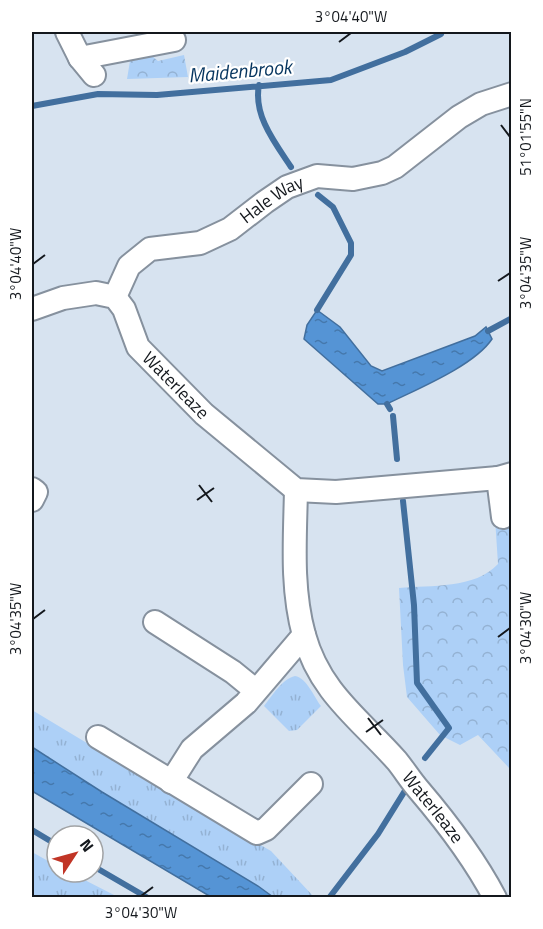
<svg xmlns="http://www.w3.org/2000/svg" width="543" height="929" viewBox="0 0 543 929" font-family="'Titillium Web',sans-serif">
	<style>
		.grass { fill: url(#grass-tufts) }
		.park { fill: url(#park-crowns) }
		.water { fill: url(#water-ripples); stroke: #426f9e; stroke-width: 1.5 }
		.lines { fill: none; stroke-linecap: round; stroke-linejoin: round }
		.stream { stroke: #426f9e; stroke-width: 6 }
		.street-casing { stroke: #86919e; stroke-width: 26 }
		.street { stroke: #fff; stroke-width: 22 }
		.ticks { fill: none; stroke: #14181d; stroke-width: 2 }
		.labels { text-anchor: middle; stroke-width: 4.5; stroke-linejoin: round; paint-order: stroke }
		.street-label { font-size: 18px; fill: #14181d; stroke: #fff }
		.water-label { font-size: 20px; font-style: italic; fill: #05345e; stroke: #fff }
		.neatline { fill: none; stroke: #14181d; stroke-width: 2 }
		.ticks-label { font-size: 15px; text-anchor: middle; fill: #14181d }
	</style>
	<defs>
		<pattern id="grass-tufts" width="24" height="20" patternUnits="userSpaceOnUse" patternTransform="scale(1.5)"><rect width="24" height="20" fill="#add0f7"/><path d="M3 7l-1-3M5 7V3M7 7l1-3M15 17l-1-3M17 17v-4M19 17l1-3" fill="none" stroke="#94b2d3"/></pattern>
		<pattern id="park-crowns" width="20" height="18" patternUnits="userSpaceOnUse" patternTransform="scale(1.5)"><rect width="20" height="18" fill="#add0f7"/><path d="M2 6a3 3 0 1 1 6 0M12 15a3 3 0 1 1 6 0" fill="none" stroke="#94b2d3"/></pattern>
		<pattern id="water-ripples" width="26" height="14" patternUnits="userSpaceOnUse" patternTransform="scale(1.5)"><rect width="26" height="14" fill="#5594d5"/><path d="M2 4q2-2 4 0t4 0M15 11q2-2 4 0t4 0" fill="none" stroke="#4578ac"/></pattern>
	</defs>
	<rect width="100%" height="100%" fill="#d7e3f0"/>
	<path class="grass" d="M295,676C307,678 314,697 321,706L297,730L289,731L264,706C272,696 282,679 295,676Z
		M32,710L155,784L271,851L314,897H273L258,886L102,792L32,747L34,741L32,739Z
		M32,852L57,866V872H69L118,897H32Z"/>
	<path class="park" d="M144,54L152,56L158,61L184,55L188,77L127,79L130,61Z
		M511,516V770L478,735L460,745L440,735L407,697L403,665L399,588C431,585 475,589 498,564L495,518Z"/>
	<path class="water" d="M317,310L340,327L371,366L382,371L475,336L486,327L492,339C474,366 417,389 387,404H378L304,339L307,325Z
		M32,747L102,792L258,886L273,897H211L32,791Z"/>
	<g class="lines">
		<path class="stream" d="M259,85C253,115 275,143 291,167
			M32,106L98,94L157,95L331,80L405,52L441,34L440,32
			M317,310L351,255V243L333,207L318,195
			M488,331L512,318
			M387,404L390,409
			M393,416L397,459
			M403,501L414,605L417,683L449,728L425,758
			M32,830L57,845
			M93,866L148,898
			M329,898L378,834L406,789"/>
		<defs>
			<g id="street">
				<path d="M67,32L80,58L94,75"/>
				<path d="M80,58L174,40"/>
				<path id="s1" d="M115,297L129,266L150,249L200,243L230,229L265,202L287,187L317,176L353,179L382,173L395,167L459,117L481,104L512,94"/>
				<path id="s2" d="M32,309L63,298L96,293L115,297L124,309L138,347L204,414L296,490L336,492L498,478L512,474"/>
				<path d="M498,478L503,517"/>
				<path d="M32,489L36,492L32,500"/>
				<path id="s3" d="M296,490C295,539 291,588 304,635C320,693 360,719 397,761C405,771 411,781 419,790C448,824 474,858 495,898"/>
				<path d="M155,622L233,672L255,690"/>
				<path d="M98,737L257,833L266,829L311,784"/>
				<path d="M171,782L192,749L246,703L304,635"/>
			</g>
		</defs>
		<use href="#street" class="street-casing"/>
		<use href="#street" class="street"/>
	</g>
	<path class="ticks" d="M339,42L351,33M501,125L510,137M33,264L45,255M498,281L510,273M199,485L212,502M197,500L214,488M33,619L45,610M498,637L510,628M368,718L381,735M366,732L383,720M141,896L153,887"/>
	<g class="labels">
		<g class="street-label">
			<text dy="6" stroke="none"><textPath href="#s1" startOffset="196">Hale Way</textPath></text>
			<text dy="6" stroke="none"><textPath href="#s2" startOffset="195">Waterleaze</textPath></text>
			<text dy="6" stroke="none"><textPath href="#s3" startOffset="363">Waterleaze</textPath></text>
		</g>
		<g class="water-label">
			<text transform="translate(240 71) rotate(-5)" y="7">Maidenbrook</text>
		</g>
	</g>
	<rect width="543" height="929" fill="none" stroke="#ffffff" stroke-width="66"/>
	<g transform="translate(75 854) rotate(54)"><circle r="28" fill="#ffffff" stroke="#a1a3a5" stroke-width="1.5"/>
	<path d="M0-4.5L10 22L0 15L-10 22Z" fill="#c13526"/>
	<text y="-9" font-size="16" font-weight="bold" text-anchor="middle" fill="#14181d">N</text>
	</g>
	<rect x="33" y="33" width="477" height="863" class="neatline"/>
	<g class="ticks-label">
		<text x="351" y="22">3°04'40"W</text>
		<text transform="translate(526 137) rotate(-90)" y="5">51°01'55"N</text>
		<text transform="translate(16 264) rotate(-90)" y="5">3°04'40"W</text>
		<text transform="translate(526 273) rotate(-90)" y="5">3°04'35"W</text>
		<text transform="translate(16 619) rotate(-90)" y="5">3°04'35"W</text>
		<text transform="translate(526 628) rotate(-90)" y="5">3°04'30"W</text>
		<text x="141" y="918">3°04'30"W</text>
	</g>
</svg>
